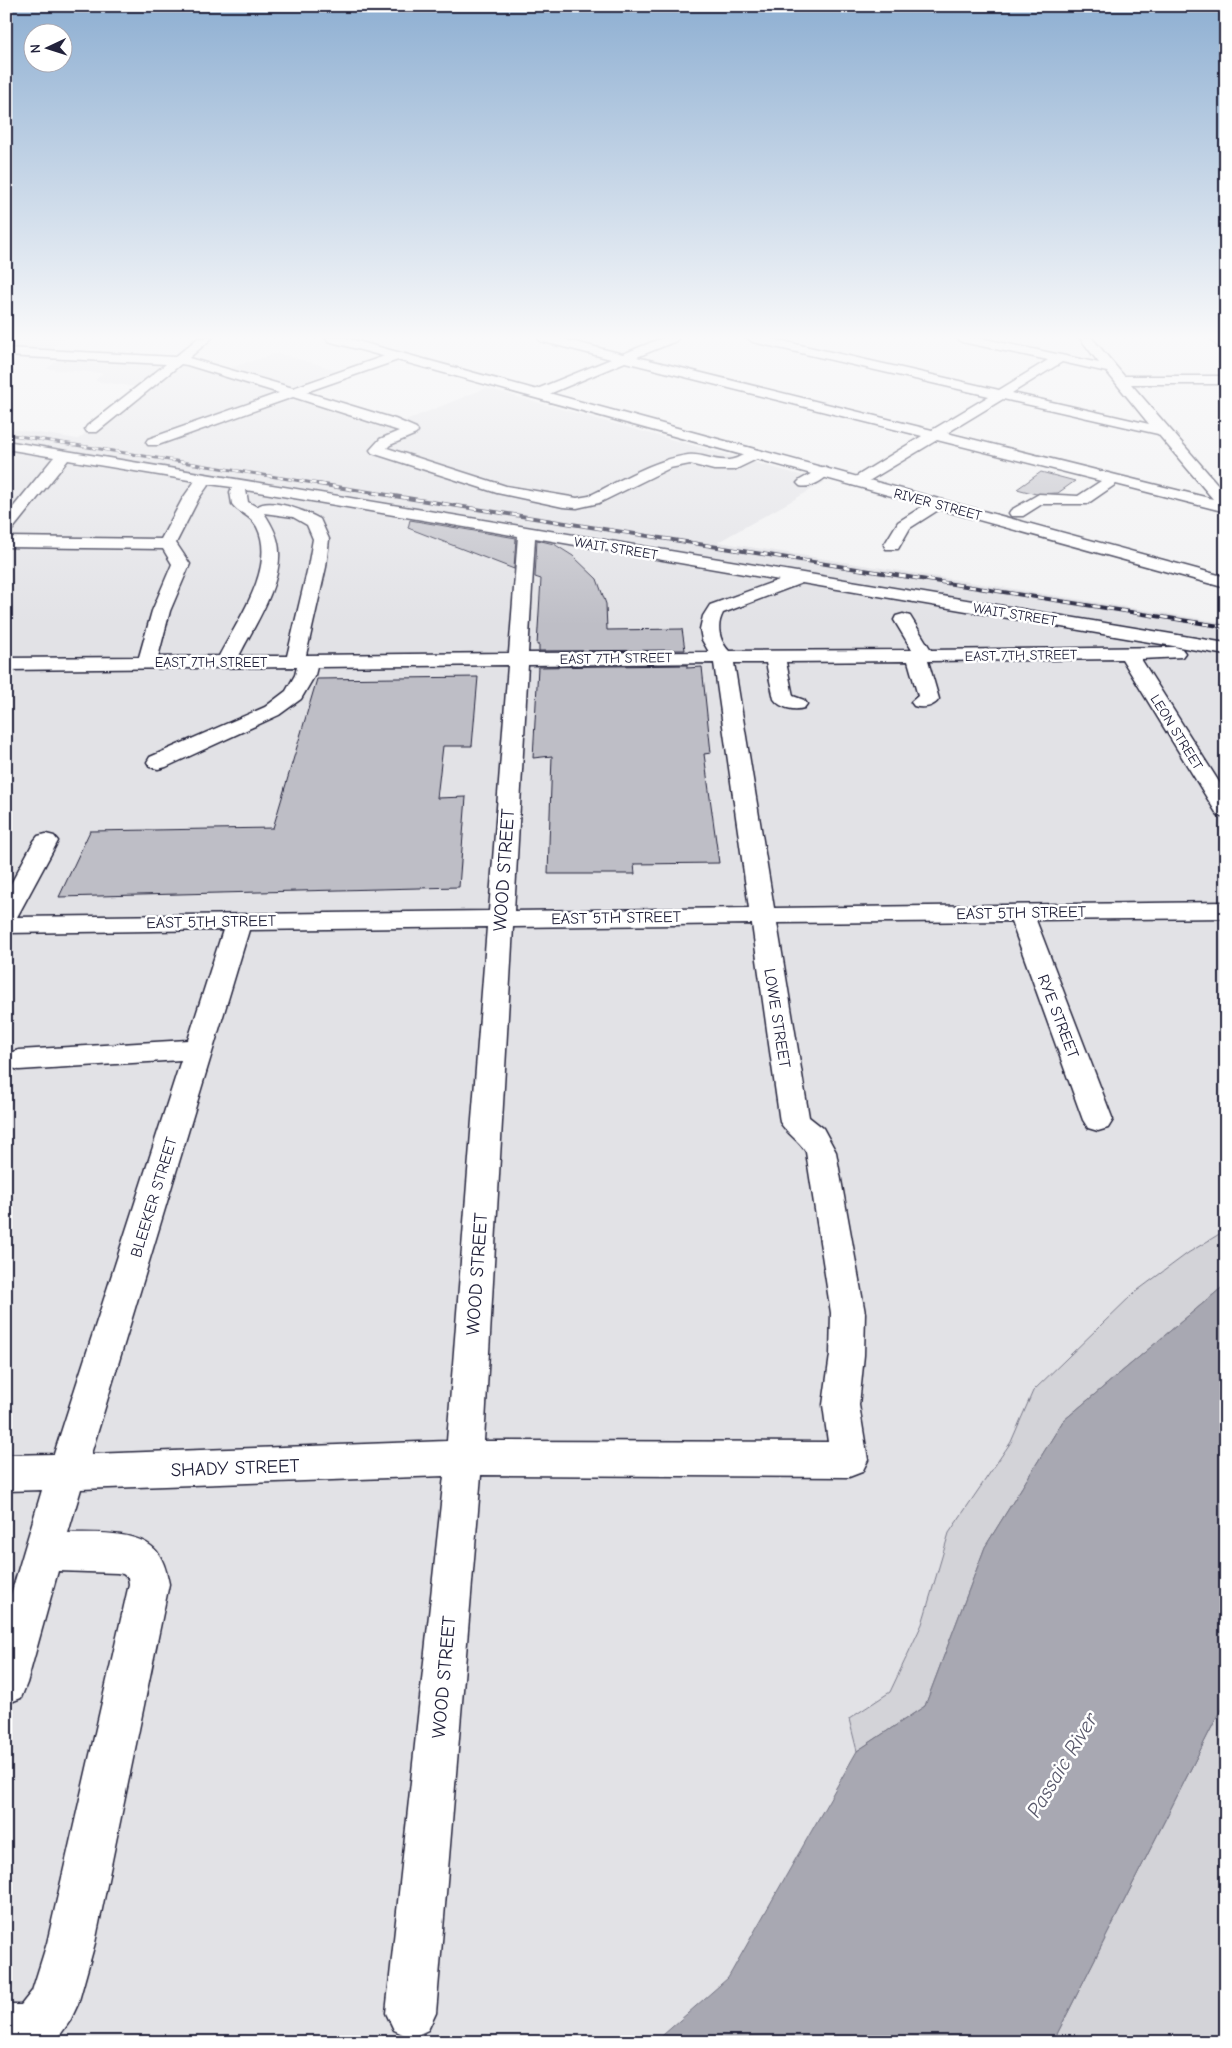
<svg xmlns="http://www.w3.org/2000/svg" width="1232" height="2048" viewBox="0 0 1232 2048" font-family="'Comic Neue',sans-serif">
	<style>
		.built { fill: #e2e2e6 }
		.green { fill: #d3d3d8; stroke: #7a7a8a }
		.water { fill: #a8a8b2; stroke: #727282 }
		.building { fill: #bebec6; stroke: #22223b }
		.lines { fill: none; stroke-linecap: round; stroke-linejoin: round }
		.minor-casing { stroke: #22223b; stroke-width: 3 }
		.major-casing { stroke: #22223b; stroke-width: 3 }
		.minor { fill: #fff; fill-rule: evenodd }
		.major { fill: #fff; fill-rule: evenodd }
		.rail-far1-casing { stroke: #22223b; stroke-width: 3 }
		.rail-casing { stroke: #22223b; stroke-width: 4 }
		.rail-far1 { stroke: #fff; stroke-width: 2; stroke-dasharray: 5.5; stroke-linecap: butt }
		.rail { stroke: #fff; stroke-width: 2.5; stroke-dasharray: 7; stroke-linecap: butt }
		.labels { text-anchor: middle; stroke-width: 5; stroke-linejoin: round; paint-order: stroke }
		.far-street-label { font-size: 14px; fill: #22223b; stroke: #fff }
		.street-label { font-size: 16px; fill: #22223b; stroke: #fff }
		.near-street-label { font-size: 19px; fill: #22223b; stroke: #fff }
		.near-water-label { font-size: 21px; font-style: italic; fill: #58586b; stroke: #fff }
	</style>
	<rect width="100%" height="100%" fill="#f2f2f3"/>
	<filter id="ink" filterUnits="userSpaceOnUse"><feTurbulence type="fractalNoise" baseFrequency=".02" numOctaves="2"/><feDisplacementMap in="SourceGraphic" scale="10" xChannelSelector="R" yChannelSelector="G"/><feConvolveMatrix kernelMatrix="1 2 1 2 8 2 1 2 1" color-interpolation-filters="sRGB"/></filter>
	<g filter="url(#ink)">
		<path class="built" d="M6,338H66L42,354L6,352Z
			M277,353L337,370L273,393L387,428L486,388L825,482L718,542L1226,623V1230L1188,1253L1033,1391L1011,1442L949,1533L922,1624L890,1692L849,1719L857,1751L728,1978L655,2042H6V428L78,439L143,388L95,381L102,373L46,369L66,355L182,357L224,370Z"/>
		<path class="green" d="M1226,1230V1284L1063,1421L985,1547L925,1706L857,1751L849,1719L890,1692L922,1624L949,1533L1011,1442L1033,1391L1134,1293L1188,1253Z
			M1226,1699V2042H1053Z"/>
		<path class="water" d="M1226,1284V1699L1053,2042H655L728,1978L857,1751L925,1706L985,1547L1063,1421Z"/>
		<path class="building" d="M1041,472L1075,481L1058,493L1036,494L1017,489Z
			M410,520L516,538L514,569L408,528Z
			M537,540L554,544L573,556L597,579L606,604L607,630L682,629L685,650L539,651V645H537L541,579L535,577Z
			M687,665V668L702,667L711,753L704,754L719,863L634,864L635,874H548L552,756L533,758L538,667Z
			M478,677L472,746H443L437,798L466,797L459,887L59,897L90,831L273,828L317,679Z"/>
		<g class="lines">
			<defs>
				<path id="minor" d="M198,338H212L189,358L293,388L393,353H401L403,356L401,359L306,392L395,419L416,428L418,431L416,434L390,445L387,448L506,486L577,498L589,496C620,481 653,460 688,455C701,453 715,462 729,460C741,459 749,448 761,451L763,454L761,457L734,470H714L690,464L670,468L599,503L577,508L563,507L497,493L372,453L370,450L380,439L399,431L293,397L158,445H148L146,442L148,439L279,393L187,365L181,364L97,432H87L85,429L87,426L166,364L6,356V348L175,357Z
					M538,338H559L623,354L662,338H678L676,341L637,357L932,430L989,396L753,342L747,338H769L999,390L1048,360L962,342L956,338H980L1099,363L1080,338H1092L1124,376H1226V384H1131L1226,494V512L1116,484L1087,504H1042L1023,516H1011L1009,513L1011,510L1039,494L1078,496L1101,481L937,440L862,485H852L849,482L852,479L922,436L625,362L542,397H532L530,394L532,391L611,359L540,341ZM1062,362L1107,372L1149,424L1012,393ZM1003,399L1158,434L1213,499L947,433Z
					M1210,338H1223L1226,341V352L1222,351Z
					M6,441L1226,643V655L802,583L723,613C716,626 719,640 729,651L912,650L894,620L896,616L903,614L910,616L931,650L1175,647L1182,649L1185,653L1182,657L1141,659L1226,793V818L1218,816L1215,811L1122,659L928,661L939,699C934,707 923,709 914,706L911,702L918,696L908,661L786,662L793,696L804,700L807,704L804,708C794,711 780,708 774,699L766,663H734L774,908L1226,902V918L1036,920L1113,1120L1108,1128L1098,1131L1088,1128L1083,1120L1011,921L777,923L809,1117L823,1128L836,1152L865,1313L864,1355L859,1405L868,1460L862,1472L849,1477L481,1475L436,2013L428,2030L411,2038L394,2030L386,2013L444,1476L81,1489L68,1533C93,1533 140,1530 157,1552C164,1561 167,1573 169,1584L95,1943L78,2004L70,2021L55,2042H6V2005H21L32,1991L47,1943L129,1584L128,1578L123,1574L117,1573L58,1571L27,1683L21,1698L6,1704V1611L42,1490L6,1491V1455L54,1454L181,1060L19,1070L9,1067L6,1058L9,1053L19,1050L188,1040L223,930L6,933V893L34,841L38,836L46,834L54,836L58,841L17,917L489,911L508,665L317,667L315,675L301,699L279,715L166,767L158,769L150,767L147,762L150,757L265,707L286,691L295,675L297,667L6,670V658L139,657L152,611L172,564L163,549L6,547V537L161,539L183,498L195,481L68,460L12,530L6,532V516L54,457L6,449ZM209,484L232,487L230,492L232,504C239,514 250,514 257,527C277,566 237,622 219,656L158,657L170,611L190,564L176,543L199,498ZM246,490L518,536L509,653L306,655L326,567L329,539L320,519C307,512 269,496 257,507L248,502ZM264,513L293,517L307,525L313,539L308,567L287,656H239C254,626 281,586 279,552C279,538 272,525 264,513ZM535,538L779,580L710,605L703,616L700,629L702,640L709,652L528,653ZM714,663L749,908L514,911L528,665ZM752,924L780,1122C787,1134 799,1140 806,1152L831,1313L830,1355L823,1405L828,1442L484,1441L513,927ZM487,927L447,1441L91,1454L249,930Z
					M823,467L828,469L831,472C824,480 810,489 800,486L797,483L800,480Z
					M937,499L943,501L945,504L943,507L910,528L898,549H886L884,545L898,522L931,501Z"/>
				<path id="major" d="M326,338H346L1226,577V588L328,341Z"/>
			</defs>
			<use href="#minor" class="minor-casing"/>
			<use href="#major" class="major-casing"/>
			<use href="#minor" class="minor"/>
			<use href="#major" class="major"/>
			<defs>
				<path id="rail-far1" d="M6,434L326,485"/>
				<path id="rail" d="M318,484L1226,627"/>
			</defs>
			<use href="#rail-far1" class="rail-far1-casing"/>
			<use href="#rail" class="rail-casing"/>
			<use href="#rail-far1" class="rail-far1"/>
			<use href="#rail" class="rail"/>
		</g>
	</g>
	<linearGradient id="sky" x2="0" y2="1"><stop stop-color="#8eafd2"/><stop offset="0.54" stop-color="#f9f9fa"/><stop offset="1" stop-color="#f9f9fa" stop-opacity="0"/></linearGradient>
	<rect width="1232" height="625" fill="url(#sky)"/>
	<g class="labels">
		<g class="far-street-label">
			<text transform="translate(938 504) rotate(15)" y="5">RIVER STREET</text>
			<text transform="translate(616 548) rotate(9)" y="5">WAIT STREET</text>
			<text transform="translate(1015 614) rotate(9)" y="5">WAIT STREET</text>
			<text transform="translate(1021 655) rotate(-1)" y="5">EAST 7TH STREET</text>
			<text transform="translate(616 658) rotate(-1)" y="5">EAST 7TH STREET</text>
			<text x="211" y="667">EAST 7TH STREET</text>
			<text transform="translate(1177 732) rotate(58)" y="5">LEON STREET</text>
		</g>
		<g class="street-label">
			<text transform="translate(1021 912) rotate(-1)" y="6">EAST 5TH STREET</text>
			<text transform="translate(616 917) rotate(-1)" y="6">EAST 5TH STREET</text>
			<text transform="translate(211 921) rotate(-1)" y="6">EAST 5TH STREET</text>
			<text transform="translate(1059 1016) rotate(69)" y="6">RYE STREET</text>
			<text transform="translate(778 1018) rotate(81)" y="6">LOWE STREET</text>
			<text transform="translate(153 1197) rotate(-73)" y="6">BLEEKER STREET</text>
		</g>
		<g class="near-street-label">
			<text transform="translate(503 870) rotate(-86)" y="7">WOOD STREET</text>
			<text transform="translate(476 1274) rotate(-86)" y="7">WOOD STREET</text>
			<text transform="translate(235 1467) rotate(-2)" y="7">SHADY STREET</text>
			<text transform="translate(443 1677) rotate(-85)" y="7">WOOD STREET</text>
		</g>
		<g class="near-water-label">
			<text transform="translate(1062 1765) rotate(-59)" y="7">Passaic River</text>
		</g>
	</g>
	<rect width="1232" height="2048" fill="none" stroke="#fff" stroke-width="25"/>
	<rect x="12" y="12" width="1207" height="2023" fill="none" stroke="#22223b" stroke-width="2" filter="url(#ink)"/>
	<g transform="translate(48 48) rotate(266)"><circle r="24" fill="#ffffff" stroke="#a7a7b1"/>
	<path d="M0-4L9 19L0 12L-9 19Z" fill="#22223b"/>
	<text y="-8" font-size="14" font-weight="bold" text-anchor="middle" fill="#22223b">N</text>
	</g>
</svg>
